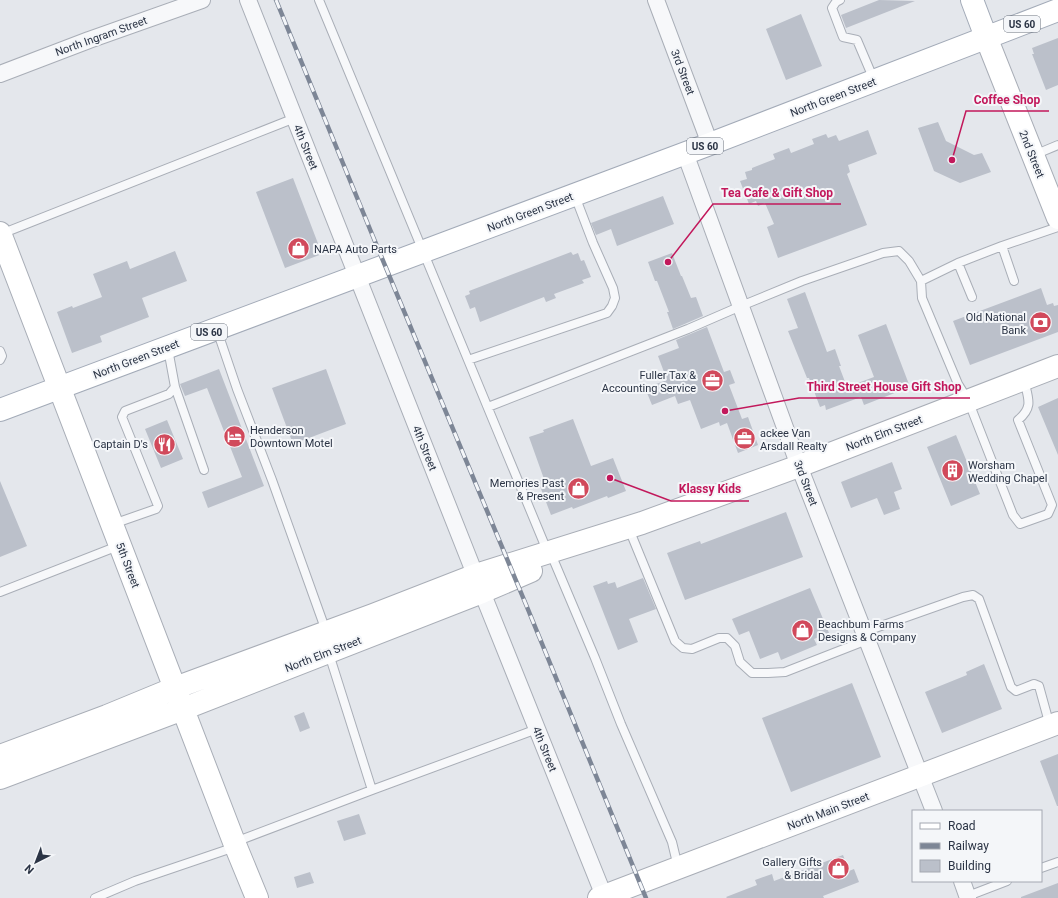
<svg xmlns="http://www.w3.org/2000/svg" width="1058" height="898" viewBox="0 0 1058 898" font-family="Roboto,sans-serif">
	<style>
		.building { fill: #bbc0ca }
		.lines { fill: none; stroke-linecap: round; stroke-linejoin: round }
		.lane-casing { stroke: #a9aeb7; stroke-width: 10 }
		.street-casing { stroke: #a9aeb7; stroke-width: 18 }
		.secondary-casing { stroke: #a9aeb7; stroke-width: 24 }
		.primary-casing { stroke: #a3abb8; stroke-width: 24 }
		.lane { stroke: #f7f8fa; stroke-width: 8 }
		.street { stroke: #f7f8fa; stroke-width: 16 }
		.secondary { stroke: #fff; stroke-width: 22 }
		.primary { stroke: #fff; stroke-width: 22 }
		.rail-casing { stroke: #7d8696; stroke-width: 4.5 }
		.rail { stroke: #f4f6f9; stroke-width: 3; stroke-dasharray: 9; stroke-linecap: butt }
		.labels { text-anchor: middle; stroke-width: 4; stroke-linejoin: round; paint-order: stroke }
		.shield { fill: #f4f6f9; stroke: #676e7b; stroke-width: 1 }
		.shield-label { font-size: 10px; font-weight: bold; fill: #2b3445 }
		.street-label { font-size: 11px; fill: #2b3445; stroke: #f4f6f9 }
		.poi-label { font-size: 11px; fill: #2b3445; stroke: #f4f6f9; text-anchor: start }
		.leader { fill: none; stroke: #c2185b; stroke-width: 1.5 }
		.callout-dot { fill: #c2185b; stroke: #f4f6f9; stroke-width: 1.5 }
		.callout-label { font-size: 12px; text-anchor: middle; font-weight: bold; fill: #c2185b; stroke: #f4f6f9; stroke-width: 4; stroke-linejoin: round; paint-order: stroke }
	</style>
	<rect width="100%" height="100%" fill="#e4e7ec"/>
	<path class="building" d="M879,0L915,1L846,28L841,15Z
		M801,14L822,66L786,80L766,29Z
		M1058,38V85L1046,90L1032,54H1034L1032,48Z
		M938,122L946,141L974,155L982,153L991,172L960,183L934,171L918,128Z
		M868,130L877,154L848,165L850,172L847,174L867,225L778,258L767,227L774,224L765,203L758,206L756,201L749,204L740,181L747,179L745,172L752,170V168L775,159L773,154L789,148L791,153L814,144L812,139L826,134L828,138L836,135L839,141Z
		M293,178L322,254L285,268L256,192Z
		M663,196L674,224L617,246L611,229L596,235L591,223Z
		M175,251L187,281L142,298L149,317L100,336L102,342L72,353L57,312L72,306L73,308L102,297L93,274L127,261L130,269Z
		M571,252L573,255L578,253L581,261L584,260L591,277L582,280L584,283L554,294L556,298L546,302L544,297L480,322L475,307L470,309L465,296L470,294L469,291Z
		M672,253L681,276H682L691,298L696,297L703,316L673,329L667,312H669L657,281H655L648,262Z
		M1041,288L1047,305L1053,303L1054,306L1058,305V332L970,365L953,321Z
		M805,292L827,352L835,349L841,366H839L847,387L874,377L858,335L886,324L910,387L864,405L861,397L826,410L825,405L820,407L809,378H807L788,331L798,328L787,299Z
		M707,327L724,372L730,370L735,383L729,385L742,419L748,417L758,445L738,453L727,423L720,426L719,422L701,429L690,400L678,404L675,396L652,405L645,388L667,380L658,356L679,348L676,340Z
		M219,369L264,486L208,508L202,492L242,477L207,388L185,396L180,384Z
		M326,369L346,424L293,444L272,388Z
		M1058,398V455L1038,407Z
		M573,419L591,466L613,458L626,491L608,498L607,496L573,509L572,507L551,515L538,481L544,479L529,437L544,432L543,430Z
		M167,420L183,459L161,468L145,429Z
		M956,435L980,494L951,506L927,447Z
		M892,462L902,489L894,492L900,509L884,515L877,498L851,508L841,482Z
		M0,481L27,546L0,557Z
		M786,512L803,557L685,600L667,553L700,541L701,544Z
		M643,578L656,609L629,619L638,642L618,650L593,586L607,581L608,584L615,582L617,588Z
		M810,588L829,633L814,639L817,645L781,660L778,652L760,659L749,631L739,635L732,619Z
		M984,664L1002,709L942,733L925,692L967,675L966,672Z
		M852,683L881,757L791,792L762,718Z
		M304,712L310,728L300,732L294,716Z
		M1058,754V806H1057L1040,761Z
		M359,814L366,834L344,841L337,821Z
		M843,855L849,871L854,869L859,882L823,896L824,898H727L726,897L757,885L755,880L772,874L774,881Z
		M310,872L314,883L297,888L294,877Z
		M1058,883V898H1021V897Z"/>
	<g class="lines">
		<defs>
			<path id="lane" d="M319,0L548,553
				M840,0L836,2L832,8L843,37L857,40L874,80
				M1034,155L1058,145
				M1,234L295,118
				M1002,246L1014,281
				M958,263L972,297
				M921,281L958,263L1002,246L1058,227
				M217,330L237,389L272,480L326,631
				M0,351L2,356L0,360
				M468,360L607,313L612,306L615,298L613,288L593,243L575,196
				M175,387L204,470
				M488,407L688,329L741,306L802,281L883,253L899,251L909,261L921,281L922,298L958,384L968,400L1013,515L1020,524L1048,514L1052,505L1018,420C1034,407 1028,398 1024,380
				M113,524L156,509L158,506L122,417L125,411L169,394L175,387L168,349
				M629,529L675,641L683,648L692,649L719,638H727L735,646L740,662L752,673H768L785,672L867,640
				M554,561L595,658L621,724L672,842L678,867
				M0,592L118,546
				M864,632L963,597L973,595L979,599L1011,687L1016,691L1034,684L1039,686L1050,726
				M329,654L372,790
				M235,842L372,790L537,729
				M1041,868L1058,862
				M968,896L1007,881
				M95,898L135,881L235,847"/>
			<path id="street" d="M248,0L482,592L604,896
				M656,0L710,144
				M0,74L89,40L202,0
				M685,153L799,466L934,811
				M962,881L968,898"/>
			<path id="secondary" d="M986,37L1058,218
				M0,233L234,842L257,898
				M0,756L107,716L175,688L373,615L476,575L642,523L799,466L1058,366
				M0,778L183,709L482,592L531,571
				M599,898L1058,723"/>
			<path id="primary" d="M972,0L986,37
				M0,410L710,144L1058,10"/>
		</defs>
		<use href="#lane" class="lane-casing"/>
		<use href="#street" class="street-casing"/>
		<use href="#secondary" class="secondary-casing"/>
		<use href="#primary" class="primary-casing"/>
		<use href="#lane" class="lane"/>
		<use href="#street" class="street"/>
		<use href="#secondary" class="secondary"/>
		<use href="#primary" class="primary"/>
		<defs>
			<path id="rail" d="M276,0L374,239L527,607L646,898"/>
		</defs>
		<use href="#rail" class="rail-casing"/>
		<use href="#rail" class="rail"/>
	</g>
	<defs>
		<symbol id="shop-disc" viewBox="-11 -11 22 22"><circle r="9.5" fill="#d1495b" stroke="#f4f6f9"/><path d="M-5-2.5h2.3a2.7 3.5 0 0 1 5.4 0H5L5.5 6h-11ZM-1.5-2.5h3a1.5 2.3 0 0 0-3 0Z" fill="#fff"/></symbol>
		<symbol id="bank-disc" viewBox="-11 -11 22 22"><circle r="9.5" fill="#d1495b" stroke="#f4f6f9"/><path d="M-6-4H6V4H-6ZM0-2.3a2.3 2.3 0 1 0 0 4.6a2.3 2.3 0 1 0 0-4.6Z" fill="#fff"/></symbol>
		<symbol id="office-disc" viewBox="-11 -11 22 22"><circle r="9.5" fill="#d1495b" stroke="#f4f6f9"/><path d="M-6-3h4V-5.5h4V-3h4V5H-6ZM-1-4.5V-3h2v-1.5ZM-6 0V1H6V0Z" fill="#fff"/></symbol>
		<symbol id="hotel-disc" viewBox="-11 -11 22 22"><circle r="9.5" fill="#d1495b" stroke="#f4f6f9"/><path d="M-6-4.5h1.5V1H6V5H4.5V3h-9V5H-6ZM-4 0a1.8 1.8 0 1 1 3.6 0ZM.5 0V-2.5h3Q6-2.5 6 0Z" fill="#fff"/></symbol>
		<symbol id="restaurant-disc" viewBox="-11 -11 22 22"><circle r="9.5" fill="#d1495b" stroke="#f4f6f9"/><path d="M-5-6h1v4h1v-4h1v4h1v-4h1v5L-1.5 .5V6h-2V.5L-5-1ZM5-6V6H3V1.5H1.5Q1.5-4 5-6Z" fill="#fff"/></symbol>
		<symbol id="building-disc" viewBox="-11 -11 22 22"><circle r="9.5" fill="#d1495b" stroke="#f4f6f9"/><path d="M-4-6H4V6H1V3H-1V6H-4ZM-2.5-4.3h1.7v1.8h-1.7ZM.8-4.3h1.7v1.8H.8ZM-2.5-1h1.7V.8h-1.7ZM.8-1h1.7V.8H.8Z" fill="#fff"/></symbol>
	</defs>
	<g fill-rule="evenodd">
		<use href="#shop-disc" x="286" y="236" width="25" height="25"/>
		<use href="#bank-disc" x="1028" y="310" width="25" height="25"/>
		<use href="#office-disc" x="700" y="368" width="25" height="25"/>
		<use href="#hotel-disc" x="222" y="424" width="25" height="25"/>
		<use href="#office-disc" x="732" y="426" width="25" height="25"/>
		<use href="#restaurant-disc" x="152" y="432" width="25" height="25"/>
		<use href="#building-disc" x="940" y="458" width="25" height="25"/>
		<use href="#shop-disc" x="566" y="476" width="25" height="25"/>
		<use href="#shop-disc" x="790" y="618" width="25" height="25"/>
		<use href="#shop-disc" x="826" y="856" width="25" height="25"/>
	</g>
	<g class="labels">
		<g class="shield">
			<rect x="1004" y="16" width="36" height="16" rx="3"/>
			<rect x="687" y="138" width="36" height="16" rx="3"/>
			<rect x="191" y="324" width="36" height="16" rx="3"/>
		</g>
		<g class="shield-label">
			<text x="1022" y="28">US 60</text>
			<text x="705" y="150">US 60</text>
			<text x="209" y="336">US 60</text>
		</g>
		<g class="street-label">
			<text transform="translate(101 36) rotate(-20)" y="4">North Ingram Street</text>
			<text transform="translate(683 72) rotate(69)" y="4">3rd Street</text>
			<text transform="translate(833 97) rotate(-21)" y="4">North Green Street</text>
			<text transform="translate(306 147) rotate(68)" y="4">4th Street</text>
			<text transform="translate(1032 154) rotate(68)" y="4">2nd Street</text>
			<text transform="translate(530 212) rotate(-21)" y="4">North Green Street</text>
			<text transform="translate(136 359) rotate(-21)" y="4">North Green Street</text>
			<text transform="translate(884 433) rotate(-21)" y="4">North Elm Street</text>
			<text transform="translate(425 448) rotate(68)" y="4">4th Street</text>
			<text transform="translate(806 483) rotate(69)" y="4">3rd Street</text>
			<text transform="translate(128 565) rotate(69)" y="4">5th Street</text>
			<text transform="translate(323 654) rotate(-21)" y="4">North Elm Street</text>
			<text transform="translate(545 749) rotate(68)" y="4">4th Street</text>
			<text transform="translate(828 811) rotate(-21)" y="4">North Main Street</text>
		</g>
		<g class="poi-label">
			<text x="314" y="253">NAPA Auto Parts</text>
			<text x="1026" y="321" text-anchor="end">Old National<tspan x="1026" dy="13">Bank</tspan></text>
			<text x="696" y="379" text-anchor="end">Fuller Tax &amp;<tspan x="696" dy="13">Accounting Service</tspan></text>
			<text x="250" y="434">Henderson<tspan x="250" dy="13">Downtown Motel</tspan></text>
			<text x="760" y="437">ackee Van<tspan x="760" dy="13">Arsdall Realty</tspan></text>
			<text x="148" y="448" text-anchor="end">Captain D's</text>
			<text x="968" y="469">Worsham<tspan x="968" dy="13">Wedding Chapel</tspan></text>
			<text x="564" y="487" text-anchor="end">Memories Past<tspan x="564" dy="13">&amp; Present</tspan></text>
			<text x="818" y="628">Beachbum Farms<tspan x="818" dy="13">Designs &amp; Company</tspan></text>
			<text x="822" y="866" text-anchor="end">Gallery Gifts<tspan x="822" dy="13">&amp; Bridal</tspan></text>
		</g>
	</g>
	<path class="leader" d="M952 160L966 111H1049M668 262L713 204H841M725 411L799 398H970M610 478L671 501H749"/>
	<g class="callout-dot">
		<circle cx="952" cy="160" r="4"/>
		<circle cx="668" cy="262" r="4"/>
		<circle cx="725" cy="411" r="4"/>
		<circle cx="610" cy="478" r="4"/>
	</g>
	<g class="callout-label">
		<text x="1007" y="104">Coffee Shop</text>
		<text x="777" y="197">Tea Cafe &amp; Gift Shop</text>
		<text x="884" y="391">Third Street House Gift Shop</text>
		<text x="710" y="493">Klassy Kids</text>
	</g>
	<rect x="912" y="810" width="130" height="72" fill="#f4f6f9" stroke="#a4a8b1"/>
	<rect x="920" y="823" width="20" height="6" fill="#ffffff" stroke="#a4a8b1"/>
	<text x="948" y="830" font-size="12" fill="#2b3445">Road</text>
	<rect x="920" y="843" width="20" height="6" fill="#7d8696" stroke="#a4a8b1"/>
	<text x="948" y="850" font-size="12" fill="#2b3445">Railway</text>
	<rect x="920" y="860" width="20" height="12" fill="#bbc0ca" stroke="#a4a8b1"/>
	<text x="948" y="870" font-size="12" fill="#2b3445">Building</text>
	<g transform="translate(36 862) rotate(222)" stroke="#f4f6f9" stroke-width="3" paint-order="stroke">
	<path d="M0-3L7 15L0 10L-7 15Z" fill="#2b3445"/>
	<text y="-6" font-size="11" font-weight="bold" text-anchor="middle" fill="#2b3445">N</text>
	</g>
</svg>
